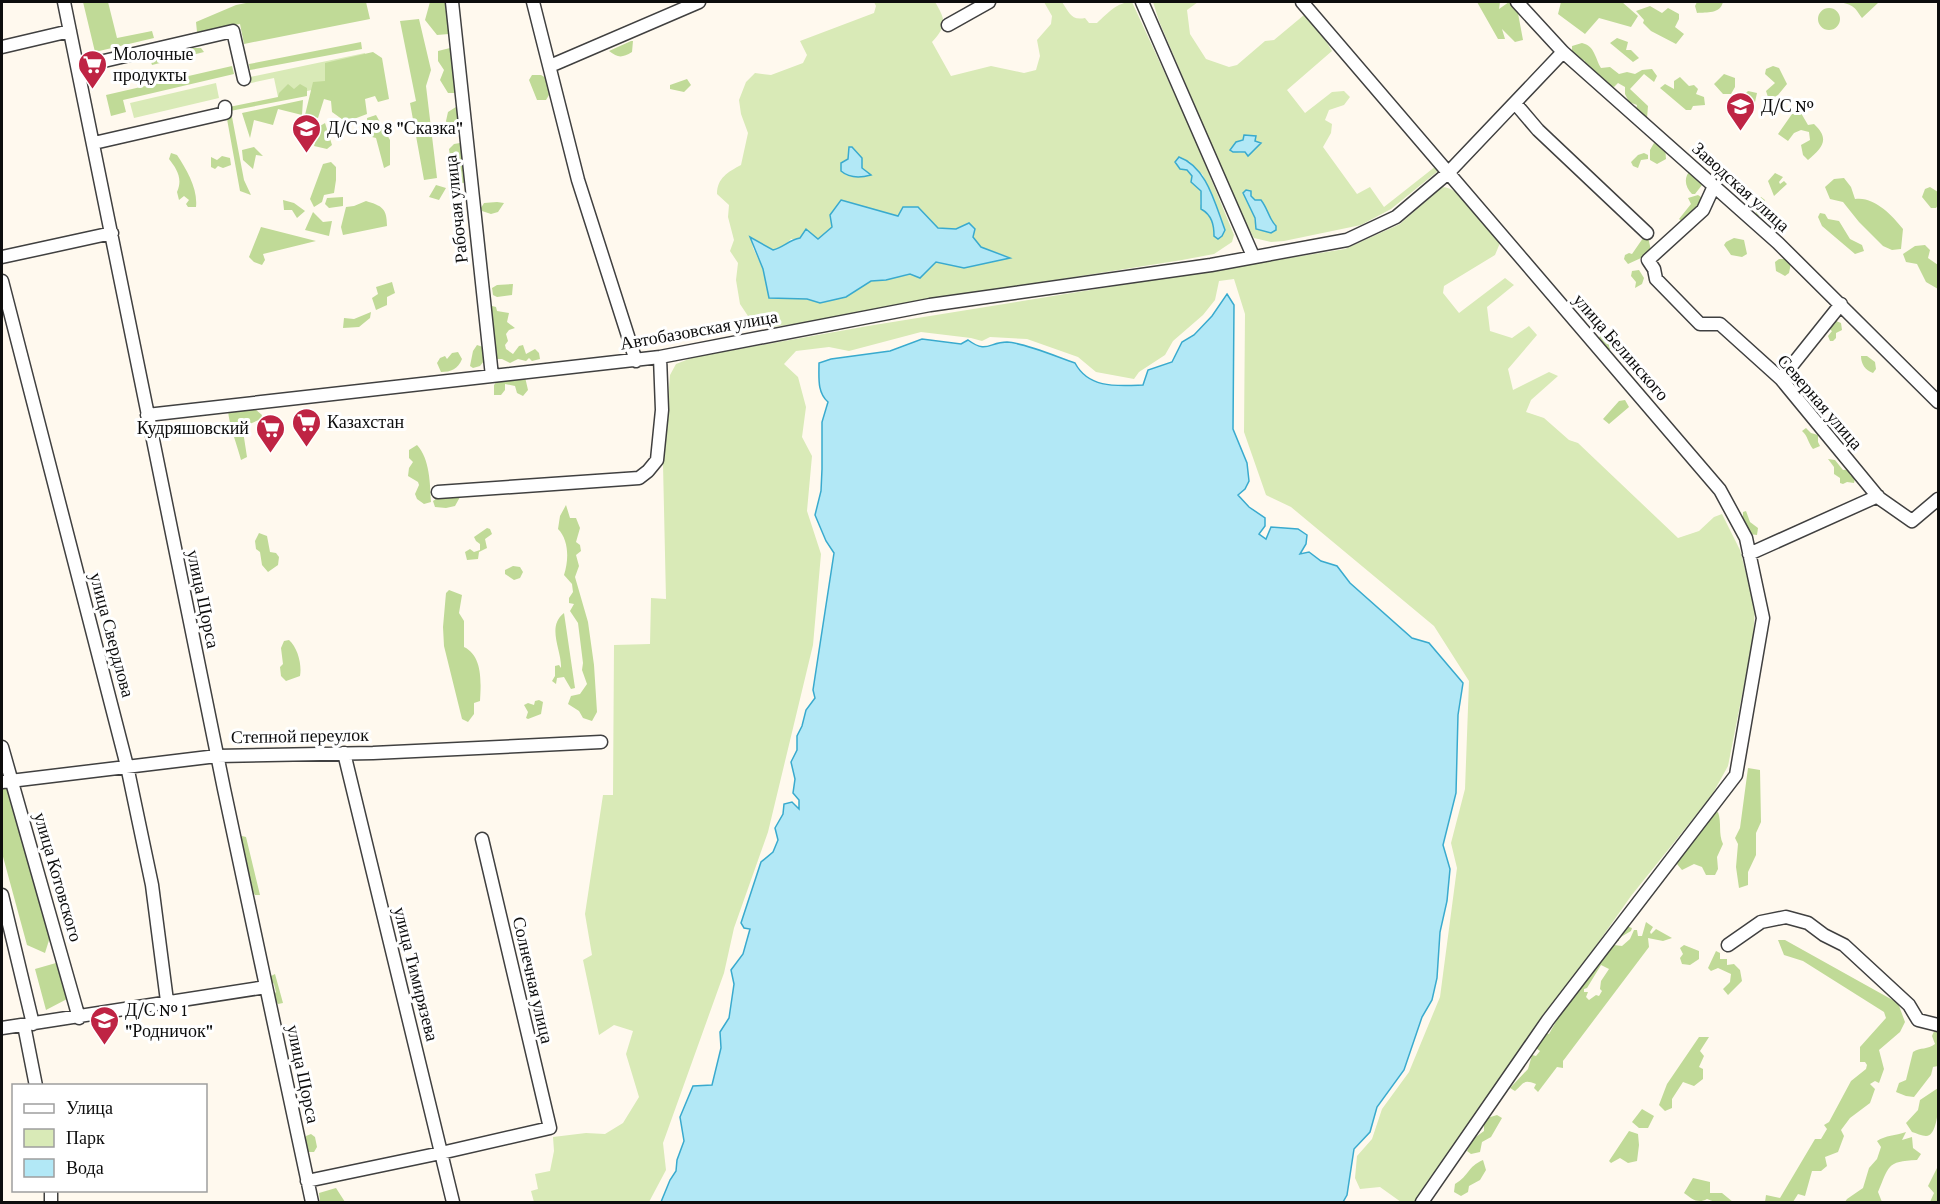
<svg xmlns="http://www.w3.org/2000/svg" width="1940" height="1204" viewBox="0 0 1940 1204" font-family="'Crimson Pro',serif">
	<style>
		.green { fill: #d9eab7; fill-rule: evenodd }
		.forest { fill: #c0da97; fill-rule: evenodd }
		.water { fill: #b2e8f6; stroke: #39aace; stroke-width: 1.5 }
		.lines { fill: none; stroke-linecap: round; stroke-linejoin: round }
		.minor-casing { stroke: #404040; stroke-width: 15 }
		.minor { stroke: #fff; stroke-width: 12 }
		.labels { text-anchor: middle; stroke-width: 6; stroke-linejoin: round; paint-order: stroke }
		.poi-label { font-size: 18px; fill: #0d0d0d; stroke: #fff; text-anchor: start }
		.street-label { font-size: 18px; fill: #0d0d0d; stroke: #fff }
	</style>
	<rect width="100%" height="100%" fill="#fff9ee"/>
	<path class="green" d="M874,2H935C946,20 947,26 932,42L951,76L991,66L1024,73L1036,70L1040,56L1037,40L1051,24L1052,16L1044,2H1062C1069,12 1071,21 1085,18L1089,23H1097C1108,13 1117,2 1132,2L1191,130L1234,235L1232,242L1214,254L1182,260L941,298L816,321L772,327L752,322L740,304L736,280L738,263L730,251L734,240L728,217L729,205L717,194C717,178 728,172 741,165L748,133L741,114L739,100L746,82L755,73L771,75L803,63L807,55L800,41L874,13L876,6ZM1189,161L1203,175L1205,184L1210,193L1225,230L1214,228L1213,221L1200,204L1201,191L1192,182L1193,176L1187,170L1180,169L1175,162ZM841,200L898,216L918,207L938,228L956,229L973,237L981,247L1009,257L964,268L936,262L910,274L886,280L871,281L846,297L820,303L807,299L769,298L763,269L753,248L751,237L773,250L783,247L791,239H818L832,227Z
		M1153,2H1198L1187,10L1190,34L1206,59L1229,67L1237,65L1265,41L1274,40L1304,15L1321,33L1332,51L1287,90L1305,113L1332,92L1344,91L1350,97L1344,105L1329,110L1325,120L1332,124L1331,133L1323,147L1357,194L1370,187L1384,207L1436,166L1438,171L1391,209L1361,225L1284,241L1271,242L1254,238L1243,219L1159,21ZM1245,135L1255,136L1252,151L1240,153L1231,150L1243,140ZM1251,196L1273,223L1256,229Z
		M365,53L370,78L278,97L274,78L251,83L250,77Z
		M216,83L219,98L134,118L130,103Z
		M1442,187C1463,187 1488,228 1500,243L1495,255L1444,286L1443,293L1459,313L1505,278L1514,285L1487,307L1490,331L1512,338L1529,326L1537,335L1508,369L1513,390L1549,372L1558,376L1531,400L1526,412L1544,418L1569,440L1578,443L1678,538L1699,531L1714,517L1722,514L1740,550L1755,608L1753,640L1728,766L1712,795L1631,896L1452,1150L1417,1202H1401L1380,1187L1360,1189L1355,1178L1357,1156L1372,1139L1382,1109L1409,1072L1440,997L1457,868L1451,843L1465,789L1469,681L1434,626L1291,507L1266,495L1244,432L1245,314L1234,279L1219,281L1215,300L1203,315L1173,341L1165,355L1139,372L1134,379L1096,372L1078,357L1027,339L990,337L982,341L971,338L921,332L849,351L829,347L796,351L784,364L798,377L806,407L802,437L812,456L807,511L821,554L813,645L768,832L734,928L724,973L663,1143L666,1170L649,1202H534L531,1191L538,1189L535,1174L550,1171L554,1151L553,1137L586,1133L605,1134L623,1123L639,1097L626,1054L633,1031L614,1025L599,1035L583,960L592,955L585,914L603,795H613L614,645L650,644L651,598L666,599L663,464L670,375L676,364L694,357L868,326L1345,249L1400,224Z"/>
	<path class="forest" d="M83,2H108L117,38L152,31L154,38L95,52Z
		M251,2H366L370,19L244,44L240,24L197,32L196,22L236,5Z
		M430,2H445L449,34L437,35L425,20Z
		M1477,2H1500L1499,9L1509,2L1517,8L1523,40L1515,42L1502,29L1505,39H1498Z
		M1561,2H1622L1638,16L1631,27L1599,18L1585,34L1558,14Z
		M1697,2H1723C1720,14 1707,12 1697,13L1695,6Z
		M1840,2H1879L1862,18C1853,5 1854,6 1840,2Z
		M1650,6L1662,13L1668,8L1679,14V19L1675,27L1684,34L1676,44L1651,31L1643,23L1644,20L1636,11Z
		M1818 19a11 11 0 1 1 22 0a11 11 0 1 1-22 0Z
		M419,19L431,70L426,86L437,178L424,180L410,103L416,101L400,21Z
		M1617,38L1628,42L1626,50H1631L1639,58L1633,62L1610,43Z
		M631,41H633L632,52C622,58 618,58 609,51Z
		M361,42L362,49L250,70L249,64Z
		M1582,43C1595,46 1595,58 1601,68L1610,67L1619,74L1627,72L1635,74L1642,70L1652,69L1657,76L1654,82L1644,74L1630,89L1648,106L1647,118L1639,116L1636,110L1637,105L1629,102L1625,94V87L1618,83L1614,87L1607,85L1606,81L1585,64V61L1572,54V46Z
		M185,48H201L204,52L152,65L149,56Z
		M450,48L456,93H448L440,80L444,70L438,61V51Z
		M373,52L382,58L389,99L378,102L375,96L365,99L367,114L346,122L332,112L331,101L324,99L318,118L305,115L313,82L325,81V63Z
		M232,66L234,74L123,100L126,112L111,116L106,95Z
		M1773,66L1779,68L1787,84L1778,95L1769,100L1766,91L1775,83L1765,74L1766,69Z
		M1724,74L1735,78V87L1731,94H1723L1714,84Z
		M532,75H541L546,78L549,95L546,100H537L529,80Z
		M1680,77L1689,86L1694,85L1698,89L1696,94L1704,97L1705,105L1693,106L1691,110H1686L1660,88L1665,84L1674,89V81Z
		M687,79L691,85L684,92L670,89V85Z
		M288,84L294,89L300,84L307,88V96L230,111L229,107L278,97L279,93Z
		M1748,91L1757,93L1755,102L1748,107L1743,104L1742,97Z
		M303,100L302,115L278,109L273,125L254,120L250,138L242,113Z
		M456,107L462,116L461,130H449L446,121L448,112Z
		M1801,113L1808,125L1814,124C1830,139 1823,147 1808,160L1803,155L1801,145L1810,140L1809,132L1801,130L1794,133L1788,141L1778,134L1792,114Z
		M376,115L390,140V165L384,168L376,138L368,136L367,118Z
		M232,117L244,180L251,195L240,191L227,119Z
		M325,123L332,145L327,149L314,146L320,126Z
		M460,143L464,147L463,159L459,163L466,167L465,183L454,182C452,176 450,170 454,163L450,156L449,149L454,144Z
		M1654,143L1665,145L1666,159L1657,164L1650,160V150Z
		M254,147L263,156L256,155L253,169L243,160L242,150Z
		M171,153L177,155C187,170 198,189 196,207H188L186,204L189,200L184,196L179,200L177,192C183,179 177,169 169,159Z
		M1644,153L1648,155V159L1641,160L1638,168L1633,166L1631,162L1638,155Z
		M222,156L230,158L231,165L223,168L218,166L215,169L211,167V157L217,160Z
		M331,162L336,167V180L334,193L324,195L322,202L314,207L310,199L323,164Z
		M1691,170L1696,174L1702,185L1695,194H1692C1685,187 1683,177 1691,170Z
		M1775,173L1783,177L1779,182L1780,184L1784,181L1787,184L1774,196L1768,181Z
		M1844,178L1851,187L1855,199C1874,196 1892,215 1903,229L1901,249L1892,250L1883,246L1859,222L1843,202L1830,199L1825,187L1834,179Z
		M436,185L446,188L439,200L429,197Z
		M1930,187L1938,192V205L1936,208H1931L1922,197L1925,189Z
		M1698,195L1701,197L1700,207L1683,222L1679,219L1691,204L1688,198Z
		M343,197V206L329,208L325,204L327,198Z
		M1761,197L1765,200L1762,211L1764,215L1757,216L1754,207V199Z
		M283,200L294,203L305,211L297,218L292,210H284Z
		M366,201C382,206 387,208 387,226L343,235L341,227L346,207L354,206Z
		M497,202L504,203L498,212L491,214L482,211L481,208L484,203Z
		M313,212L323,222L332,221L329,236L305,230Z
		M1820,213L1825,214L1828,219L1839,221L1850,239L1862,245L1864,251L1855,254L1822,226L1818,217Z
		M261,227L316,241L263,254L265,260L262,265L254,262L249,257Z
		M1650,228L1653,232L1648,237L1652,255L1644,262L1641,258L1628,264L1624,259L1625,255L1629,253L1632,254Z
		M1734,238L1744,240L1747,254L1742,257L1731,255L1724,245L1726,242Z
		M1925,245L1930,250L1928,258L1938,265V289L1926,282L1917,264L1906,262L1903,254L1915,246Z
		M1779,259H1789L1791,263L1789,273L1785,276L1776,271L1775,262Z
		M1639,270L1644,278L1642,284L1635,288L1636,282L1631,276L1632,271Z
		M392,282L395,293L387,297V305L376,310L372,298L378,294L376,287Z
		M513,284L512,295L497,297L493,295L492,288L497,285Z
		M492,306L496,307L497,311L509,313L507,322L515,328L509,330L506,334L508,341L505,345L506,349L513,354L519,346L523,345L526,354L535,349L539,353L540,359L532,361L529,358L526,361L518,359L510,363L502,359H494L493,324L490,323L489,311Z
		M371,312L370,318L359,327L343,328L344,318L354,319Z
		M1836,321L1841,323L1842,330L1836,333V338L1833,341H1830L1828,336L1832,331L1828,328Z
		M1602,334L1613,339L1615,346L1607,351L1597,340Z
		M477,345L483,347L484,361L480,366L473,368L470,366L473,351Z
		M458,352L462,359C458,369 451,372 441,372L437,363L440,358L445,356L447,359L452,353Z
		M1861,356H1867L1875,362L1876,369L1873,373C1865,370 1861,364 1861,356Z
		M525,377L528,390L523,396L517,393L515,386L505,384V390L501,395H494V385L499,379Z
		M1625,400L1629,407L1609,424L1603,419L1619,401Z
		M242,407L255,409L262,415L261,419L245,426L243,431L247,457L241,460C237,444 229,426 228,410Z
		M1806,428L1811,433L1818,435V442L1820,446L1813,449C1808,443 1808,436 1802,431Z
		M417,445C430,459 430,484 431,502L424,504L417,499L415,494L419,485L418,482L408,476L409,468L413,462L409,458V450Z
		M1828,459L1835,460L1843,470L1852,469L1853,474L1850,475L1855,478L1854,483L1847,482L1843,484L1840,483V478L1834,474V467Z
		M454,496L460,497L455,506L446,508L435,507L433,501L439,497Z
		M566,505L570,518H576L580,528L576,542L580,545L581,551L576,555L579,566L575,577L588,622L594,665L597,712L592,721L583,718L579,711L568,704L571,696L580,694L587,684L582,670L583,663L578,623L570,611L574,604L569,603V598L573,592L572,584L564,575C569,560 569,540 558,529L560,516Z
		M1746,511L1750,522L1758,528L1757,535L1749,534L1743,521V512Z
		M487,528L490,529L492,534L485,539L487,548L479,552L478,559L467,560L465,552L470,549L474,552L480,550V544L476,541L474,537Z
		M259,533L267,536L270,552L276,553L279,557L278,565L268,572L262,565L260,552L256,549L255,541Z
		M513,566L520,567L523,572L520,578L514,580L505,574V570Z
		M449,590L462,595L459,613L464,621V647C483,656 481,683 480,701L474,703V714L468,722L462,719L444,646L443,627L446,593Z
		M564,613L575,688L571,689L564,677L557,678L556,684L552,681L555,676V666L559,665L561,668C562,650 546,627 564,613Z
		M289,640C298,648 302,665 300,676L286,681L281,676L280,667L283,664L281,648L284,641Z
		M539,700L543,702L541,714L528,719L526,718L528,712L524,705L528,703L534,705L535,701Z
		M1748,768L1760,770L1761,822L1756,833V855L1748,872V885L1739,888L1736,867L1738,844L1735,838L1740,828Z
		M2,788H7L50,937L45,953L27,945L2,853Z
		M1718,812C1722,824 1718,833 1723,844L1717,857L1718,869L1715,875H1706L1702,867L1694,864L1682,870L1677,864L1681,853L1709,815Z
		M242,836L246,837L260,895H255L253,892L247,864L243,862L238,839Z
		M1628,922L1629,927L1632,928L1631,931L1619,938V941H1614V945L1622,946L1630,939L1634,930H1637L1638,936H1642L1646,922L1653,927L1650,932L1651,934L1656,929L1672,938L1663,941L1648,938L1649,947L1563,1061V1068L1557,1067L1538,1092L1534,1088L1536,1084C1523,1079 1524,1083 1515,1091L1510,1088L1528,1069L1532,1055L1536,1056L1540,1051L1536,1048L1545,1033L1549,1034L1563,1009ZM1601,965L1609,969L1601,981L1600,989L1602,991L1599,996L1596,995L1589,1000L1586,997L1588,992H1584V989L1587,988Z
		M1778,940H1785L1898,1003L1905,1022L1900,1032L1879,1050L1884,1069L1879,1083L1875,1081L1870,1084L1875,1089L1870,1103L1850,1118L1841,1130L1844,1136L1838,1152L1825,1157L1827,1166L1821,1171H1812L1805,1196L1798,1194L1793,1202H1765L1766,1195L1780,1198L1815,1139H1821L1827,1129L1824,1125L1829,1122L1851,1081L1866,1069L1867,1065L1865,1062H1860V1047L1886,1018L1884,1012L1803,961L1784,955Z
		M1684,945L1699,951V959L1690,965L1682,964L1680,958L1683,954L1680,948Z
		M1716,951L1720,953V959H1727V965L1734,964L1740,970L1742,981L1728,995L1723,989L1730,982L1731,974L1718,968L1711,971L1708,968Z
		M56,963L67,999L46,1010L35,969Z
		M275,974L283,1003L278,1004L273,995L276,992L274,984L271,981V976Z
		M1935,1029H1938V1066L1933,1067L1931,1075L1914,1097L1906,1096L1896,1092L1899,1083L1906,1080L1913,1052C1920,1047 1928,1050 1935,1044L1932,1036Z
		M1699,1037H1709L1700,1051L1704,1056L1699,1067L1703,1069V1079L1694,1086L1683,1082L1672,1099V1108L1665,1111L1659,1105L1667,1084Z
		M1938,1080C1939,1092 1940,1136 1926,1136C1922,1136 1916,1133 1912,1132L1906,1123L1918,1110L1920,1100L1938,1088Z
		M1642,1109L1654,1116L1648,1128H1639L1632,1122Z
		M1497,1115L1502,1118L1491,1137L1482,1142L1480,1152L1471,1154L1467,1151L1473,1139L1484,1131V1119Z
		M1629,1131L1638,1134L1639,1145L1637,1161L1628,1163L1620,1158L1611,1163L1609,1161Z
		M1906,1132L1902,1140L1912,1137L1913,1148L1921,1154L1917,1160C1886,1161 1889,1167 1878,1192L1882,1202H1845L1847,1199L1863,1188L1869,1168L1877,1159L1881,1147L1877,1141C1886,1135 1895,1136 1906,1132Z
		M311,1134L315,1137L317,1147L314,1152H307L302,1143L306,1136Z
		M1483,1160L1486,1170L1480,1180L1469,1186L1468,1192L1461,1196L1454,1192L1455,1184C1470,1175 1467,1167 1483,1160Z
		M1938,1166V1202H1930L1934,1193L1928,1186Z
		M1693,1178L1710,1182V1193H1722L1733,1202H1715L1707,1199C1698,1204 1692,1199 1684,1193Z
		M336,1188L345,1202H320L319,1193Z"/>
	<path class="water" d="M1244,135L1256,136L1255,141L1261,143L1248,156L1245,152H1233L1230,150L1236,142L1243,140Z
		M849,147H852L862,158V168L871,175C860,178 849,178 841,171V163L848,159Z
		M1179,157C1207,167 1215,204 1225,230L1222,236L1218,239L1214,236C1214,225 1212,215 1201,209V191L1191,182L1192,176L1187,170L1180,169L1175,162Z
		M1246,190L1251,191V196L1255,200H1261C1268,209 1269,219 1276,226V230L1271,233L1256,229L1255,218L1243,193Z
		M841,200L898,216L903,207H918L938,228L956,229L969,223L975,229L973,237L981,247L1010,258L964,268L936,262L920,278L910,274L886,280L871,281L846,297L820,303L807,299L769,298L763,269L750,237L773,250C784,247 789,240 800,238L806,229L818,239L832,227L830,215Z
		M1227,294L1234,305L1233,429L1247,463L1249,481L1245,489L1238,495L1249,507L1265,518V526L1259,534L1266,539L1271,527L1298,529L1307,535L1306,544L1300,554L1309,552L1321,561L1337,566L1350,583L1412,638L1429,643L1463,683L1458,715L1456,793L1443,845L1450,869L1447,901L1440,932L1437,978L1432,1000L1422,1017L1404,1070L1377,1107L1370,1132L1354,1149L1347,1195L1343,1202H661L670,1180L676,1171L677,1160L684,1141L680,1117L693,1086L712,1085L721,1048L720,1032L729,1018L734,984L731,970L743,954L750,929L744,928L741,923L761,862L773,852L778,840L775,828L783,814L784,804L792,802L799,809V800L793,793L795,779L791,762L797,750V736L802,726L806,710L815,698L813,690L834,553L826,541L815,515L821,491L822,469V422L828,402C817,392 819,378 819,363L831,359L890,351L922,339L961,344L968,340C987,354 989,342 1007,342C1025,343 1057,357 1075,363C1089,389 1117,386 1143,385L1148,370L1172,362L1182,342L1194,335L1212,316Z"/>
	<g class="lines">
		<defs>
			<path id="minor" d="M64,2L224,789L312,1202
				M452,2L492,376
				M533,2L578,180L636,361
				M1142,2L1253,256
				M1302,2L1720,490L1746,538L1763,618L1736,775L1548,1020L1422,1202
				M1517,2L1563,52L1778,243L1938,402
				M948,25L989,2
				M2,47L70,31
				M550,66L699,2
				M78,67L233,31L244,79
				M1515,103L1538,130L1647,233
				M94,143L225,113V107
				M1714,186L1703,210L1648,260L1654,269L1656,279L1700,324H1720L1781,379L1879,498L1912,521L1938,499
				M2,257L112,233
				M2,281L127,766L152,885L167,1001
				M1781,379L1841,304
				M147,415L660,357L930,305L1211,265L1347,240L1396,217L1448,173L1563,52
				M438,492L639,478L648,471L657,460L662,410L660,357
				M1749,554L1878,496
				M2,747L79,1018
				M344,753L453,1202
				M2,782L217,756L373,753L601,742
				M2,895L33,1024
				M1728,945L1761,922L1786,917L1808,923L1824,935L1844,945L1909,1005L1918,1020L1938,1025
				M24,1025L36,1086
				M2,1028L266,987
				M307,1181L441,1153L550,1128L482,839
				M51,1190V1202"/>
		</defs>
		<use href="#minor" class="minor-casing"/>
		<use href="#minor" class="minor"/>
	</g>
	<defs>
		<symbol id="supermarket-pin" viewBox="-11 -11 22 30"><path d="M0 17L-7.5 6A9.5 9.5 0 1 1 7.5 6Z" fill="#bf2444" stroke="#fff"/><path d="M-6-5.5h2.5l.6 2H6L4.5 2H-2.5L-4.4-4H-6ZM-1.5 3.2a1.3 1.3 0 1 0 .1 0ZM3 3.2a1.3 1.3 0 1 0 .1 0Z" fill="#fff"/></symbol>
		<symbol id="school-pin" viewBox="-11 -11 22 30"><path d="M0 17L-7.5 6A9.5 9.5 0 1 1 7.5 6Z" fill="#bf2444" stroke="#fff"/><path d="M0-5L7-2L0 1L-7-2ZM-4 1L0 2.5L4 1V4Q0 6-4 4Z" fill="#fff"/></symbol>
	</defs>
	<g fill-rule="evenodd">
		<use href="#supermarket-pin" x="76" y="48" width="33" height="45"/>
		<use href="#school-pin" x="1724" y="90" width="33" height="45"/>
		<use href="#school-pin" x="290" y="112" width="33" height="45"/>
		<use href="#supermarket-pin" x="290" y="406" width="33" height="45"/>
		<use href="#supermarket-pin" x="254" y="412" width="33" height="45"/>
		<use href="#school-pin" x="88" y="1004" width="33" height="45"/>
	</g>
	<g class="labels">
		<g class="poi-label">
			<text x="113" y="60">Молочные<tspan x="113" dy="21">продукты</tspan></text>
			<text x="1761" y="112">Д/С №</text>
			<text x="327" y="134">Д/С № 8 "Сказка"</text>
			<text x="327" y="428">Казахстан</text>
			<text x="249" y="434" text-anchor="end">Кудряшовский</text>
			<text x="125" y="1016">Д/С № 1<tspan x="125" dy="21">"Родничок"</tspan></text>
		</g>
		<g class="street-label">
			<text transform="translate(1741 187) rotate(42)" y="6">Заводская улица</text>
			<text transform="translate(456 209) rotate(-96)" y="6">Рабочая улица</text>
			<text transform="translate(699 330) rotate(-10)" y="6">Автобазовская улица</text>
			<text transform="translate(1621 347) rotate(49)" y="6">улица Белинского</text>
			<text transform="translate(1820 402) rotate(49)" y="6">Северная улица</text>
			<text transform="translate(203 599) rotate(78)" y="6">улица Щорса</text>
			<text transform="translate(112 635) rotate(75)" y="6">улица Свердлова</text>
			<text transform="translate(300 736) rotate(-1)" y="6">Степной переулок</text>
			<text transform="translate(58 877) rotate(74)" y="6">улица Котовского</text>
			<text transform="translate(416 974) rotate(76)" y="6">улица Тимирязева</text>
			<text transform="translate(533 980) rotate(77)" y="6">Солнечная улица</text>
			<text transform="translate(303 1074) rotate(78)" y="6">улица Щорса</text>
		</g>
	</g>
	<rect width="1940" height="1204" fill="none" stroke="#0d0d0d" stroke-width="6"/>
	<rect x="12" y="1084" width="195" height="108" fill="#ffffff" stroke="#9e9e9e" stroke-width="1.5"/>
	<rect x="24" y="1104" width="30" height="9" fill="#ffffff" stroke="#9e9e9e" stroke-width="1.5"/>
	<text x="66" y="1114" font-size="18" fill="#0d0d0d">Улица</text>
	<rect x="24" y="1129" width="30" height="18" fill="#d9eab7" stroke="#9e9e9e" stroke-width="1.5"/>
	<text x="66" y="1144" font-size="18" fill="#0d0d0d">Парк</text>
	<rect x="24" y="1159" width="30" height="18" fill="#b2e8f6" stroke="#9e9e9e" stroke-width="1.5"/>
	<text x="66" y="1174" font-size="18" fill="#0d0d0d">Вода</text>
</svg>
